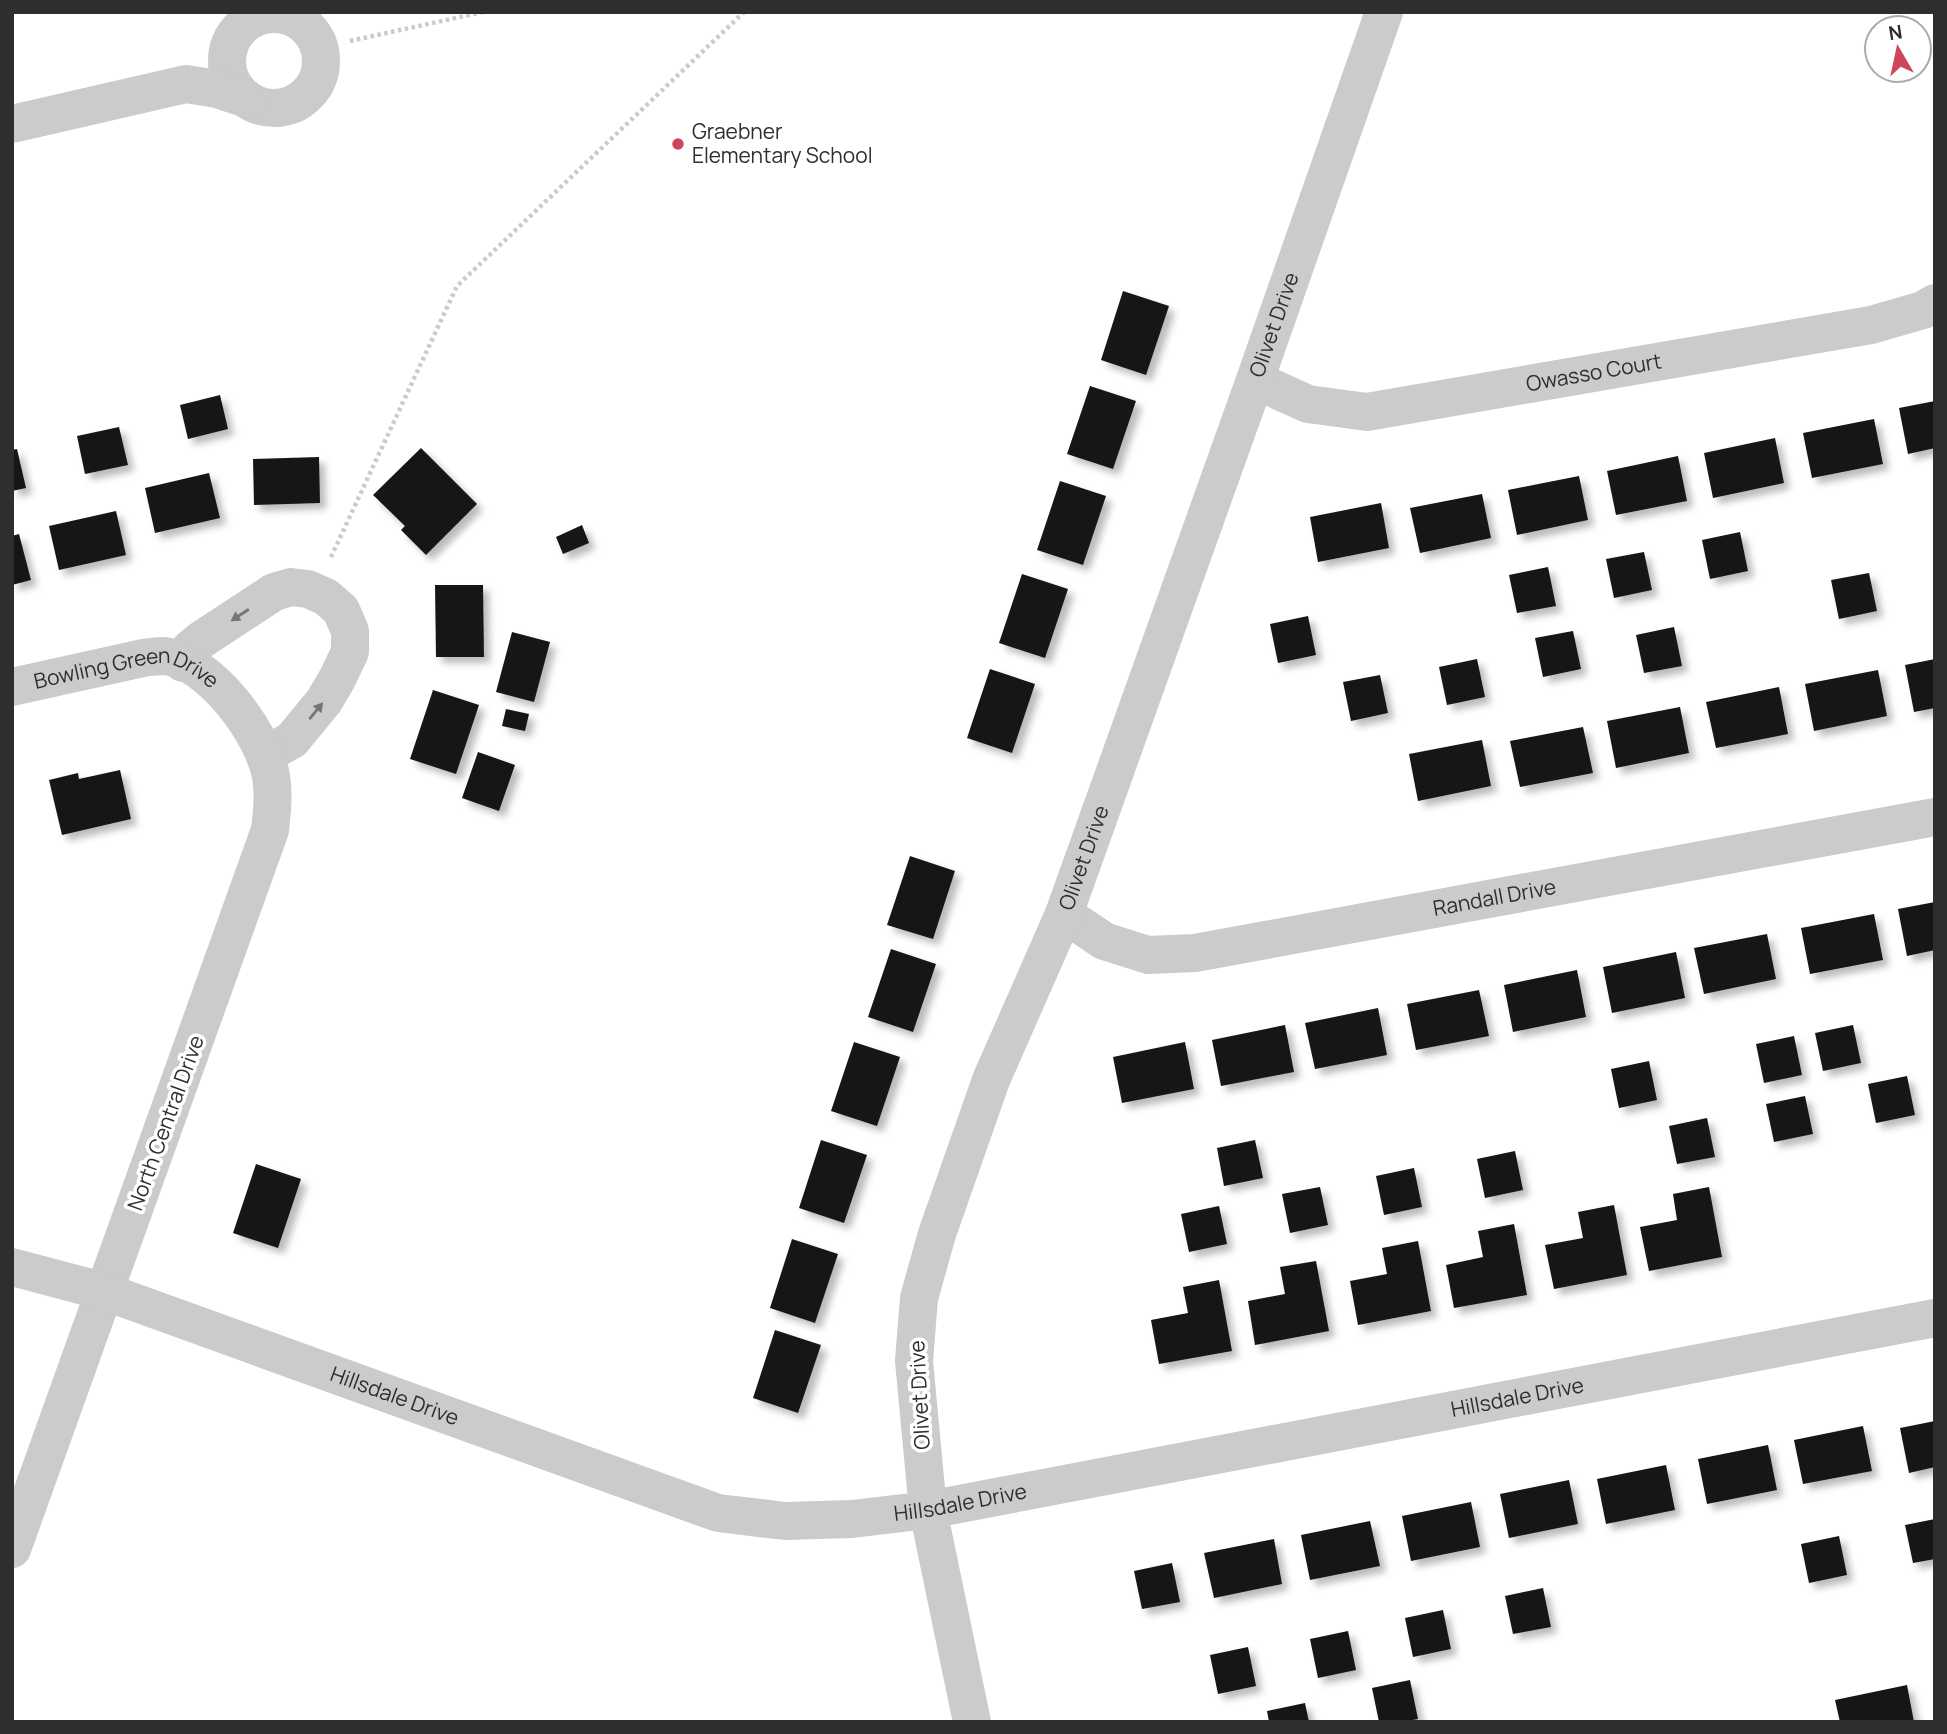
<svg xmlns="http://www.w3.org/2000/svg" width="1947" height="1734" viewBox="0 0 1947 1734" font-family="Manrope,sans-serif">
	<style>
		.building { fill: #151515; filter: url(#shadow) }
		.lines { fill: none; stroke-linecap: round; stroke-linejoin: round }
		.path { stroke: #cbcbcb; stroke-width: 4.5; stroke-dasharray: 3.5 3.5; stroke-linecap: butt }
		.minor { stroke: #cbcbcb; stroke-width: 38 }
		.oneway { fill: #757575 }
		.poi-dot { fill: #cf465c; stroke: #fff; stroke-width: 2.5 }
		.labels { text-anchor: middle; stroke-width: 7; stroke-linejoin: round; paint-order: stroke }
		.poi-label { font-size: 21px; fill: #2e2e2e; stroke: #fff; text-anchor: start }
		.street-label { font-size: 21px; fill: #2e2e2e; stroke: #fff }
	</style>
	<defs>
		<filter id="shadow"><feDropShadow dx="6" dy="6" stdDeviation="3.5" flood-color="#0004"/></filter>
	</defs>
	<rect width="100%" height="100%" fill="#fff"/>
	<path class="building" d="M1123,291L1169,306L1146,375L1101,360Z
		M1090,386L1136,401L1113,469L1067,454Z
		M220,395L228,429L188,439L180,405Z
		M1935,401V448L1908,454L1899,408Z
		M1874,419L1883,464L1812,478L1803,433Z
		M119,427L128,465L85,474L77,436Z
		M1775,438L1784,483L1713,498L1704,453Z
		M421,448L477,504L426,555L401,530L405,526L373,495Z
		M17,449L26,488L12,491V450Z
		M1678,456L1687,501L1616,515L1607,471Z
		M319,457L320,503L254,505L253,459Z
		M209,473L220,518L155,533L145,488Z
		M1579,476L1588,520L1517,535L1508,490Z
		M1060,481L1106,496L1083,565L1037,550Z
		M1482,494L1491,538L1420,553L1410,508Z
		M1381,503L1389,548L1318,562L1310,517Z
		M116,511L126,555L59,570L49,526Z
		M582,525L589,543L563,554L556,537Z
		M1740,532L1748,571L1710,579L1702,540Z
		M19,534L31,580L12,585V536Z
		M1644,552L1652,590L1614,598L1606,559Z
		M1548,567L1556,606L1517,613L1509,575Z
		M1869,573L1877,611L1839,619L1831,580Z
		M1022,574L1068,589L1045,658L999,643Z
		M435,585H483L484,657H436Z
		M1308,616L1316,655L1278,663L1270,624Z
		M1674,627L1682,666L1644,673L1636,635Z
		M1573,631L1581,669L1543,677L1535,638Z
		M512,632L550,642L534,702L496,692Z
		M1477,659L1485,697L1447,705L1439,667Z
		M1935,659V708L1914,712L1905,665Z
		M990,669L1035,684L1012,753L967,738Z
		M1878,670L1887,716L1814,731L1805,684Z
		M1380,675L1388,713L1351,721L1343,682Z
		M1779,687L1788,734L1716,748L1706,702Z
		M433,690L479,705L456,774L410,759Z
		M1680,707L1689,753L1616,768L1607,721Z
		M506,709L529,714L525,731L502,726Z
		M1583,727L1593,773L1520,787L1510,741Z
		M1482,740L1491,786L1418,801L1409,754Z
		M478,752L515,765L499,811L462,798Z
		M120,770L131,819L62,835L49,780L78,773L79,779Z
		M910,856L955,871L933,939L887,925Z
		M1935,902V950L1907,956L1898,909Z
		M1874,914L1883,960L1810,974L1801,928Z
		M1767,934L1776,979L1704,994L1694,948Z
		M891,949L936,964L913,1032L868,1017Z
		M1676,952L1685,998L1612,1013L1603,967Z
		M1577,970L1586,1017L1513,1032L1504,985Z
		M1479,990L1489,1036L1416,1050L1407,1004Z
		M1378,1008L1387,1055L1315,1069L1305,1023Z
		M1285,1025L1294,1072L1221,1086L1212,1040Z
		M1853,1025L1861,1063L1823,1071L1815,1033Z
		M1794,1036L1802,1075L1764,1083L1756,1044Z
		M854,1042L900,1057L877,1126L831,1111Z
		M1185,1042L1194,1089L1122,1103L1113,1057Z
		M1649,1061L1657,1100L1619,1108L1611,1069Z
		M1907,1076L1915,1115L1876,1123L1868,1084Z
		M1805,1096L1813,1134L1774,1142L1766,1104Z
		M1707,1118L1715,1157L1677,1164L1669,1126Z
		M821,1140L867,1155L844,1223L799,1208Z
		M1255,1140L1263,1178L1224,1186L1217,1148Z
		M1515,1151L1523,1190L1485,1198L1477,1159Z
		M256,1164L301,1179L278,1248L233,1233Z
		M1414,1168L1422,1207L1384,1215L1376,1176Z
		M1320,1187L1328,1225L1290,1233L1282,1194Z
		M1709,1187L1722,1257L1649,1271L1640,1227L1677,1220L1673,1194Z
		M1614,1205L1627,1275L1554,1289L1545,1245L1583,1238L1578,1212Z
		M1219,1206L1227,1244L1189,1252L1181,1214Z
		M1514,1224L1527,1295L1454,1308L1446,1265L1483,1257L1478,1231Z
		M792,1239L838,1254L815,1323L770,1308Z
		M1418,1241L1431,1311L1358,1325L1350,1281L1387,1274L1382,1248Z
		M1316,1261L1329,1331L1255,1345L1248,1301L1285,1294L1280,1267Z
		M1219,1280L1232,1351L1159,1364L1151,1320L1188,1313L1183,1287Z
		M775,1330L821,1345L798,1413L753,1398Z
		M1935,1421V1467L1909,1473L1900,1428Z
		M1863,1426L1872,1471L1803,1484L1794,1440Z
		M1768,1445L1777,1490L1707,1504L1698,1459Z
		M1666,1465L1675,1510L1606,1524L1597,1479Z
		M1569,1480L1578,1524L1509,1538L1500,1494Z
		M1471,1502L1480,1547L1411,1561L1402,1516Z
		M1935,1519V1559L1913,1563L1905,1525Z
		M1370,1521L1380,1566L1310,1580L1301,1535Z
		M1839,1536L1847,1575L1809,1583L1801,1544Z
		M1274,1539L1282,1584L1214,1598L1204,1553Z
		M1172,1563L1180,1602L1142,1609L1134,1571Z
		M1543,1588L1551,1627L1513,1634L1505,1596Z
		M1443,1610L1451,1649L1413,1657L1405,1618Z
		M1348,1631L1356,1670L1318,1678L1310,1639Z
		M1248,1647L1256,1686L1218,1694L1210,1655Z
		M1410,1680L1418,1719L1402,1722H1379L1372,1688Z
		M1907,1685L1914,1722H1840L1835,1700Z
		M1305,1703L1309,1722H1269L1267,1711Z"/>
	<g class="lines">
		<path class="path" d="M350,41L483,12
			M331,557L457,286L744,12"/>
		<g class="minor">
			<circle cx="274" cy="61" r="47"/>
			<path d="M12,124L186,84L217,89L247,99"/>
			<path id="s1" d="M1255,380L1308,404L1367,412L1871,325L1923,310L1935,303"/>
			<path d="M183,663L190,649L201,640L274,592L291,587L308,589L326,597L341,610L350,631V652L337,679L324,701L292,740L265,755"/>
			<path id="s2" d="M12,687L143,658C150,657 158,656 165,656C211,662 263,733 271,776C274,794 272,812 270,830L12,1549"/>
			<path id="s3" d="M1064,914L1104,941L1148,955L1195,953L1935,817"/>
			<path id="s4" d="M12,1267L106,1292L718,1513L785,1521L852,1519L928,1510L1935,1318"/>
			<path id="s5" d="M972,1722L928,1510L914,1361L919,1298L937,1234L991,1080L1064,914L1255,380L1384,12"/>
		</g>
	</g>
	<defs><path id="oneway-solid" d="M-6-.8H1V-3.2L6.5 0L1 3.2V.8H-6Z" transform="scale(1.75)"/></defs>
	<g class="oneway">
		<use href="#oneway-solid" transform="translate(240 615) rotate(147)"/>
		<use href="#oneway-solid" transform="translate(316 711) rotate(-51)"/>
	</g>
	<circle class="poi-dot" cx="678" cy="144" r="7"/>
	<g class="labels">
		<g class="poi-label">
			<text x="692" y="139">Graebner<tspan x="692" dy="24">Elementary School</tspan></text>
		</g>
		<g class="street-label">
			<text dy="7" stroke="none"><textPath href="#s5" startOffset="1466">Olivet Drive</textPath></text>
			<text dy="7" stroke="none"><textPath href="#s1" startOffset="348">Owasso Court</textPath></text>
			<text dy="7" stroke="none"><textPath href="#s2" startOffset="119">Bowling Green Drive</textPath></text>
			<text dy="7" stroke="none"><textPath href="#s5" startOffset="900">Olivet Drive</textPath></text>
			<text dy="7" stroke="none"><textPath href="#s3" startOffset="446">Randall Drive</textPath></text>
			<text transform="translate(166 1123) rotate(-70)" y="7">North Central Drive</text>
			<text transform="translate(920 1395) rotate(-93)" y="7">Olivet Drive</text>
			<text dy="7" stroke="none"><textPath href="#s4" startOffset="404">Hillsdale Drive</textPath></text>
			<text dy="7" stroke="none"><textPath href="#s4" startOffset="1559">Hillsdale Drive</textPath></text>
			<text dy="7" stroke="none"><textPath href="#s4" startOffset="992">Hillsdale Drive</textPath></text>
		</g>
	</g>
	<rect width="1947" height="1734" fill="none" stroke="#2e2e2e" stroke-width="28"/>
	<g transform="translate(1898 49) rotate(351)"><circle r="33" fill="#ffffff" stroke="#ababab" stroke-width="2"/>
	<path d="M0-5L12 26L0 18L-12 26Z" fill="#cf465c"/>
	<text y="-10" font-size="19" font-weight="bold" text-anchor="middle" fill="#2e2e2e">N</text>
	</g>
</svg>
